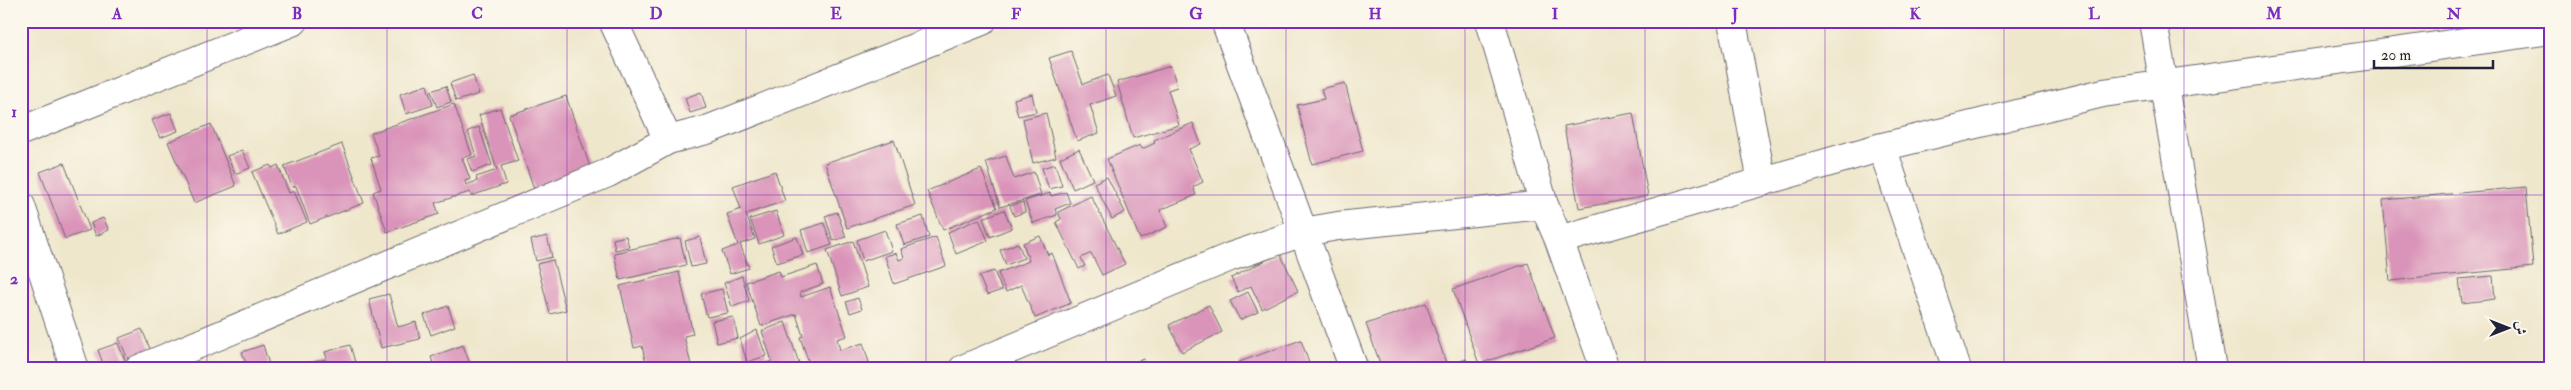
<svg xmlns="http://www.w3.org/2000/svg" width="2571" height="390" viewBox="0 0 2571 390" font-family="'IM FELL Double Pica',Amiri,serif">
	<style>
		.building { fill: #da94b9 }
		.lines { fill: none; stroke-linecap: round; stroke-linejoin: round }
		.minor-casing { stroke: #6a676e; stroke-width: 30 }
		.minor { stroke: #fff; stroke-width: 28 }
		.grid { fill: none; stroke: #7b2cbf; stroke-width: 1; stroke-opacity: 0.55 }
		.neatline { fill: none; stroke: #7b2cbf; stroke-width: 2 }
		.grid-label { font-size: 16px; text-anchor: middle; font-weight: bold; fill: #7b2cbf }
	</style>
	<rect width="100%" height="100%" fill="#fbf7ec"/>
	<filter id="ink" filterUnits="userSpaceOnUse"><feTurbulence type="fractalNoise" baseFrequency=".02" numOctaves="2"/><feDisplacementMap in="SourceGraphic" scale="10" xChannelSelector="R" yChannelSelector="G"/><feConvolveMatrix kernelMatrix="1 2 1 2 8 2 1 2 1" color-interpolation-filters="sRGB"/></filter>
	<filter id="wash" filterUnits="userSpaceOnUse"><feTurbulence type="fractalNoise" baseFrequency=".0096" numOctaves="4" result="noise"/><feDisplacementMap in="SourceGraphic" scale="20" xChannelSelector="R" yChannelSelector="G"/><feGaussianBlur stdDeviation="1.12" result="paint"/><feColorMatrix in="noise" values="0 0 0 0 0 0 0 0 0 0 0 0 0 0 0 0 0 1.4 0 .05"/><feComposite in="paint" operator="in"/></filter>
	<g filter="url(#wash)">
		<rect width="100%" height="100%" fill="#efe7cc"/>
		<g id="blocks">
			<path class="building" d="M1071,51L1083,84L1108,75L1116,96L1090,105L1099,133L1077,141L1049,58Z
				M1171,66L1177,87L1168,90L1179,125L1133,138L1117,82Z
				M473,75L479,94L456,101L450,83Z
				M1345,83L1363,151L1312,164L1297,105L1324,99L1321,89Z
				M427,85L433,105L406,114L400,94Z
				M446,86L451,102L437,107L431,91Z
				M701,92L706,108L690,113L685,98Z
				M1032,94L1036,112L1018,116L1014,99Z
				M566,96L591,170L534,189L509,115Z
				M454,104L472,155L462,158L470,179L465,181L466,185L477,181L476,177L497,170L479,115L500,108L518,161L501,166L506,184L471,196L470,192L435,203L439,214L387,232L373,192L381,189L371,158L379,156L371,133Z
				M171,113L178,131L160,138L152,120Z
				M1046,113L1056,157L1033,163L1023,119Z
				M1633,113L1648,196L1579,208L1564,126Z
				M1193,123L1201,144L1189,149L1203,182L1193,187L1196,195L1160,210L1167,227L1140,239L1107,159L1140,145L1142,149L1155,143L1154,140Z
				M211,124L236,186L194,203L168,142Z
				M479,127L492,165L472,172L467,159L476,156L468,131Z
				M894,140L915,205L847,228L825,163Z
				M342,144L364,203L310,224L296,186L292,187L284,166Z
				M1079,149L1093,180L1073,189L1060,158Z
				M242,150L250,168L235,174L227,156Z
				M1006,156L1014,179L1034,172L1041,195L1000,207L986,162Z
				M64,163L90,230L65,239L40,172Z
				M1055,164L1062,186L1049,189L1042,168Z
				M270,165L272,168L278,165L289,193L294,191L307,222L278,234L252,172Z
				M981,169L997,208L943,230L927,191Z
				M775,171L785,201L746,214L755,239L740,244L749,268L730,274L722,251L738,245L727,214L741,209L733,186Z
				M1107,177L1125,212L1112,219L1094,183Z
				M2526,187L2533,267L2390,281L2383,200Z
				M1066,192L1070,203L1055,209L1057,215L1033,223L1025,201L1050,193L1051,196Z
				M1091,196L1125,264L1102,275L1091,253L1081,258L1085,266L1079,269L1056,222L1061,219L1058,212Z
				M1023,202L1025,212L1014,216L1010,206Z
				M1004,210L1012,228L990,237L983,218Z
				M776,211L784,235L759,244L750,219Z
				M837,212L846,237L833,241L825,216Z
				M923,216L929,237L904,245L897,224Z
				M103,218L109,230L96,236L91,223Z
				M979,219L988,241L956,254L948,232Z
				M824,223L832,245L808,253L801,230Z
				M885,230L892,251L863,261L857,240Z
				M547,236L552,257L536,261L531,240Z
				M626,236L629,247L615,250L613,239Z
				M1040,236L1048,255L1052,253L1071,303L1035,318L1021,285L1006,292L998,273L1029,261L1023,243Z
				M700,237L706,264L691,267L685,241Z
				M797,237L803,255L777,263L771,246Z
				M936,237L946,266L894,284L885,256L896,253L899,260L904,258L901,249Z
				M680,238L686,265L620,280L614,253Z
				M853,241L868,287L842,296L827,250Z
				M1018,243L1024,258L1006,265L1000,250Z
				M1280,253L1298,291L1262,309L1251,286L1238,292L1231,278Z
				M553,260L566,310L550,314L537,264Z
				M1528,263L1555,338L1479,364L1453,289Z
				M817,265L823,284L800,292L801,297L830,287L847,336L837,339L840,350L863,343L871,369H849L847,363L837,366L838,369H811L800,337L803,336L796,314L761,326L746,282L779,271L781,277Z
				M994,271L1002,290L987,295L979,276Z
				M679,272L693,334L684,336L692,369H647L642,346L634,348L620,286Z
				M742,276L749,301L732,307L724,283Z
				M2493,276L2495,299L2462,303L2459,279Z
				M722,289L728,313L707,317L701,294Z
				M1248,292L1258,312L1240,320L1230,301Z
				M389,294L398,327L416,322L420,339L381,348L369,299Z
				M858,298L862,309L850,313L846,302Z
				M1426,303L1447,366L1466,359L1469,369H1373L1381,366L1366,324Z
				M1209,305L1222,332L1182,352L1169,325Z
				M448,306L455,326L431,335L424,315Z
				M733,317L738,338L717,343L712,321Z
				M785,322L801,369H752L751,367L772,361L762,331Z
				M142,329L152,354L129,362L119,338Z
				M757,330L766,356L747,362L740,339Z
				M1301,340L1311,369H1242L1239,362Z
				M118,343L127,365L118,369H105L98,350Z
				M263,345L269,364L248,369L242,352Z
				M350,345L357,369H330L325,352Z
				M463,345L472,369H435L431,357Z
				M325,359L328,369H304L303,365Z
				M1144,359L1147,369H1125L1124,366Z"/>
		</g>
	</g>
	<g filter="url(#ink)">
		<use href="#blocks" fill-opacity="0" stroke="#6a676e" stroke-width="1"/>
		<g class="lines">
			<defs>
				<path id="minor" d="M613,21L668,140
					M1225,21L1354,369
					M1490,21L1544,205L1559,240L1605,369
					M1732,21L1762,182
					M2153,21L2212,369
					M21,131L294,21
					M1882,147L1957,369
					M21,206L75,369
					M1559,240L1882,147L2103,93L2550,30
					M139,369L608,173L668,140L707,130L982,21
					M963,369L1230,257L1303,232L1338,226L1544,205"/>
			</defs>
			<use href="#minor" class="minor-casing"/>
			<use href="#minor" class="minor"/>
		</g>
	</g>
	<path class="grid" d="M207,21V369M387,21V369M567,21V369M746,21V369M926,21V369M1106,21V369M1286,21V369M1465,21V369M1645,21V369M1825,21V369M2004,21V369M2184,21V369M2364,21V369M21,195H2550"/>
	<rect width="2571" height="390" fill="none" stroke="#fbf7ec" stroke-width="55"/>
	<g transform="translate(2508 328) rotate(90)" stroke="#fbf7ec" stroke-width="4" paint-order="stroke">
	<path d="M0-4L9 19L0 12L-9 19Z" fill="#22223b"/>
	<text y="-8" font-size="14" font-weight="bold" text-anchor="middle" fill="#22223b">ش</text>
	</g>
	<path d="M2374 60v8h119v-8" fill="none" stroke="#22223b" stroke-width="2.5"/>
	<text x="2381" y="60" font-size="15" fill="#22223b" stroke="#fbf7ec" stroke-width="4" paint-order="stroke">20 m</text>
	<rect x="28" y="28" width="2516" height="334" class="neatline"/>
	<g class="grid-label">
		<text x="117" y="19">A</text>
		<text x="297" y="19">B</text>
		<text x="477" y="19">C</text>
		<text x="656" y="19">D</text>
		<text x="836" y="19">E</text>
		<text x="1016" y="19">F</text>
		<text x="1196" y="19">G</text>
		<text x="1375" y="19">H</text>
		<text x="1555" y="19">I</text>
		<text x="1735" y="19">J</text>
		<text x="1915" y="19">K</text>
		<text x="2094" y="19">L</text>
		<text x="2274" y="19">M</text>
		<text x="2454" y="19">N</text>
		<text x="14" y="117">1</text>
		<text x="14" y="284">2</text>
	</g>
</svg>
